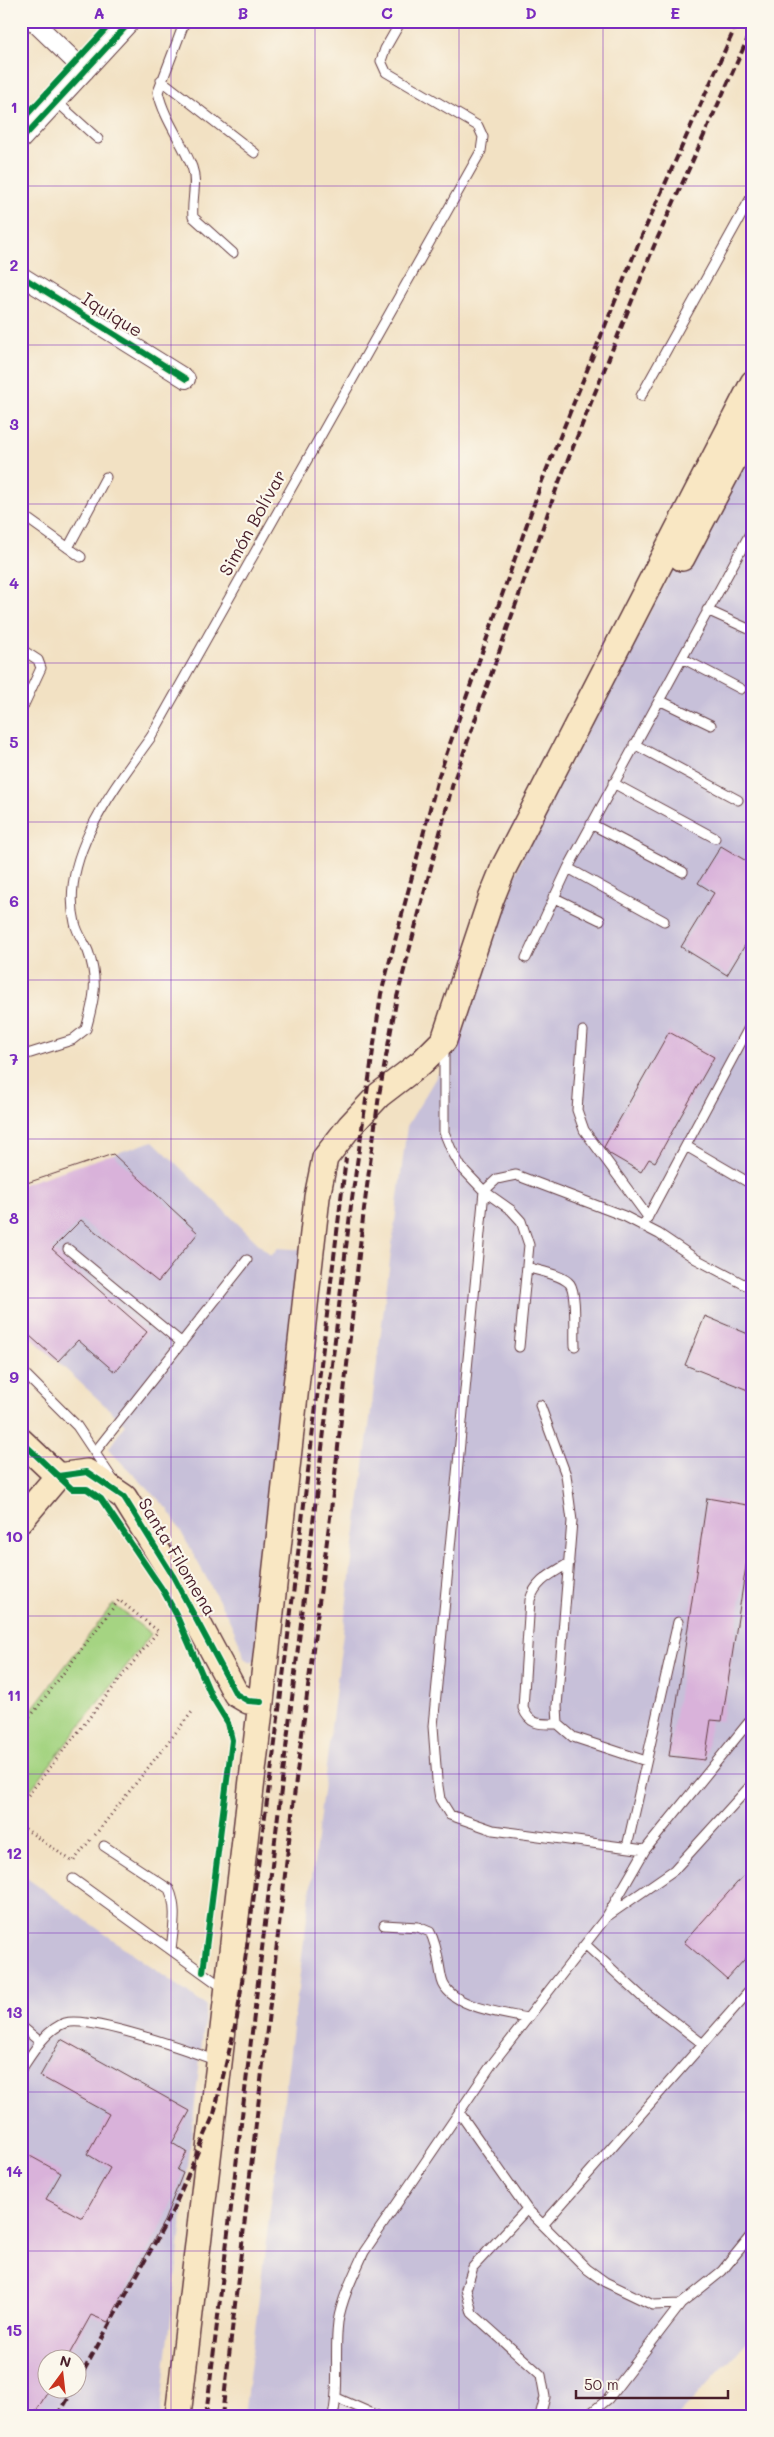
<svg xmlns="http://www.w3.org/2000/svg" width="774" height="2437" viewBox="0 0 774 2437" font-family="Mali,sans-serif">
	<style>
		.industrial { fill: #c7c0d9; fill-rule: evenodd }
		.green { fill: #a5d482; stroke: #787a56 }
		.building { fill: #d9b2da }
		.lines { fill: none; stroke-linecap: round; stroke-linejoin: round }
		.lane-casing { stroke: #633c42; stroke-width: 11 }
		.street-casing { stroke: #633c42; stroke-width: 20 }
		.secondary-casing { stroke: #633c42; stroke-width: 28 }
		.path { stroke: #633c42; stroke-width: 3; stroke-dasharray: 1 4; stroke-linecap: butt }
		.lane { stroke: #fff; stroke-width: 9 }
		.street { stroke: #fff; stroke-width: 18 }
		.secondary { stroke: #f9e7c3; stroke-width: 25 }
		.rail { stroke: #4a1f2b; stroke-width: 4; stroke-dasharray: 8 4; stroke-linecap: butt }
		.cycleway-casing { stroke: #fbf7ec; stroke-width: 9 }
		.cycleway { stroke: #00873e; stroke-width: 6 }
		.grid { fill: none; stroke: #7b2cbf; stroke-width: 1; stroke-opacity: 0.55 }
		.labels { text-anchor: middle; stroke-width: 4.5; stroke-linejoin: round; paint-order: stroke }
		.street-label { font-size: 18px; fill: #4a1f2b; stroke: #fbf7ec }
		.neatline { fill: none; stroke: #7b2cbf; stroke-width: 2 }
		.grid-label { font-size: 16px; text-anchor: middle; font-weight: bold; fill: #7b2cbf }
	</style>
	<rect width="100%" height="100%" fill="#fbf7ec"/>
	<filter id="ink" filterUnits="userSpaceOnUse"><feTurbulence type="fractalNoise" baseFrequency=".02" numOctaves="2"/><feDisplacementMap in="SourceGraphic" scale="10" xChannelSelector="R" yChannelSelector="G"/><feConvolveMatrix kernelMatrix="1 2 1 2 8 2 1 2 1" color-interpolation-filters="sRGB"/></filter>
	<filter id="wash" filterUnits="userSpaceOnUse"><feTurbulence type="fractalNoise" baseFrequency=".0096" numOctaves="4" result="noise"/><feDisplacementMap in="SourceGraphic" scale="20" xChannelSelector="R" yChannelSelector="G"/><feGaussianBlur stdDeviation="1.12" result="paint"/><feColorMatrix in="noise" values="0 0 0 0 0 0 0 0 0 0 0 0 0 0 0 0 0 1.4 0 .05"/><feComposite in="paint" operator="in"/></filter>
	<g filter="url(#wash)">
		<rect width="100%" height="100%" fill="#f2e1c3"/>
		<path class="industrial" d="M753,418V2335L678,2416H244L407,1126L460,1037L527,843Z
			M153,1141L271,1256L278,1248L304,1250L256,1660L250,1662L244,1658L242,1649L229,1619L169,1510L111,1452L109,1448L125,1424L21,1328V1185Z
			M21,1874L206,2006L160,2416H21ZM48,2360H78V2390H48Z"/>
		<path class="green" d="M113,1604L151,1634L21,1802V1723Z"/>
		<g id="blocks">
			<path class="building" d="M721,846L753,865V932L727,975L681,947L714,893L698,883Z
				M669,1032L714,1057L655,1162L649,1159L641,1172L610,1154L604,1147Z
				M113,1154L198,1233L158,1282L81,1220L52,1249L147,1332L115,1372L78,1340L58,1361L21,1328V1185Z
				M705,1316L753,1336V1392L685,1365Z
				M707,1498L753,1506V1521L722,1721L711,1720L705,1760L669,1756Z
				M753,1865V1950L727,1979L684,1942Z
				M61,2039L190,2111L172,2143L187,2152L177,2170L183,2173L164,2221L108,2322L91,2315L66,2360H48L49,2390L33,2416L21,2409V2151L61,2173L46,2199L82,2218L110,2168L87,2154L109,2114L40,2076Z"/>
		</g>
	</g>
	<g filter="url(#ink)">
		<use href="#blocks" fill-opacity="0" stroke="#633c42" stroke-width="1"/>
		<g class="lines">
			<defs>
				<path id="lane" d="M185,21L158,92C164,119 182,141 192,167C198,183 191,201 193,217L233,253
					M161,80L255,153
					M57,102L98,139
					M641,396L753,194
					M21,514L81,557
					M68,548L106,477
					M707,610L753,631
					M21,649L38,660L41,668L21,711
					M682,658L741,689
					M659,700L711,725
					M634,744L738,800
					M613,783L715,838
					M591,824L683,872
					M568,868L664,921
					M553,897L600,920
					M526,958L568,868L753,528
					M583,1031L577,1110L584,1130L648,1217
					M444,1046V1132L451,1149L461,1167L484,1191L511,1210L521,1221L529,1245L519,1347
					M21,1056L72,1040L86,1029C94,1000 99,981 88,951C84,942 77,933 75,923C59,857 115,787 151,737L481,151L483,137L478,126L386,72L381,61L385,49L401,21
					M686,1146L753,1185
					M643,1226L753,1020
					M68,1249L182,1343
					M527,1267C538,1271 562,1274 570,1284C577,1294 574,1332 575,1346
					M21,1370L77,1426L113,1480
					M540,1405L566,1475L572,1521L557,1706L558,1724L573,1737L646,1761
					M95,1452L247,1260
					M558,1724C541,1724 530,1726 523,1708L530,1600C536,1580 552,1574 569,1563
					M104,1846L169,1889C178,1908 173,1929 171,1950
					M627,1847L678,1622
					M645,1850L493,1830L450,1815L440,1799L437,1780L433,1726L484,1191L497,1179L516,1175L624,1216L659,1234L696,1259L753,1289
					M73,1879L225,1989
					M609,1915L674,1870L753,1783
					M384,1925L418,1927L430,1932C438,1947 438,1963 442,1980C449,2007 503,2013 526,2018
					M586,1945L642,1997L703,2044
					M21,2026L39,2041
					M21,2070C31,2055 46,2029 65,2023C89,2015 190,2051 218,2061
					M459,2112L527,2209L587,2269L605,2282L653,2305L681,2304L722,2271L753,2233
					M527,2209L473,2267L466,2289L472,2313L541,2375L545,2397L540,2416
					M543,2225L753,1987
					M337,2398L378,2416
					M333,2416C340,2385 334,2354 338,2322C342,2298 354,2274 364,2252L492,2064L607,1916L645,1850L753,1717
					M587,2416L608,2399L681,2304"/>
				<path id="street" d="M33,21L85,71
					M21,140L131,21
					M21,276L186,379"/>
				<path id="secondary" d="M682,558L753,423
					M21,1441L58,1476L87,1472L124,1497L173,1576L236,1694L248,1701L261,1702
					M21,1520L58,1476
					M178,2416L261,1702L317,1197L325,1158L350,1126L379,1095L422,1062L444,1040L491,899L504,867L753,383"/>
			</defs>
			<use href="#lane" class="lane-casing"/>
			<use href="#street" class="street-casing"/>
			<use href="#secondary" class="secondary-casing"/>
			<path class="path" d="M21,1729L119,1600L158,1631L21,1804
				M21,1826L73,1862L91,1839
				M95,1835L192,1712"/>
			<use href="#lane" class="lane"/>
			<use href="#street" class="street"/>
			<use href="#secondary" class="secondary"/>
			<path class="rail" d="M78,2381L172,2212L214,2114L237,2018L275,1743L346,1158
				M58,2416L73,2390
				M206,2416L351,1206L381,994L438,778L542,481L640,240L738,21
				M222,2416L296,1780L332,1502L364,1209L379,1095L397,997L453,783L557,487L654,246L753,27"/>
			<defs>
				<path id="cycleway" d="M21,121L113,21
					M21,140L131,21
					M21,276L186,379
					M21,1441L58,1476L87,1472L124,1497L173,1576L236,1694L248,1701L261,1702
					M58,1476L72,1489H87L101,1499L164,1592L176,1614L211,1695L228,1723L232,1740L203,1972"/>
			</defs>
			<use href="#cycleway" class="cycleway-casing"/>
			<use href="#cycleway" class="cycleway"/>
		</g>
	</g>
	<path class="grid" d="M171,21V2416M315,21V2416M459,21V2416M603,21V2416M21,186H753M21,345H753M21,504H753M21,663H753M21,822H753M21,980H753M21,1139H753M21,1298H753M21,1457H753M21,1616H753M21,1774H753M21,1933H753M21,2092H753M21,2251H753"/>
	<g class="labels">
		<g class="street-label">
			<text transform="translate(112 315) rotate(32)" y="6">Iquique</text>
			<text transform="translate(253 523) rotate(-61)" y="6">Simón Bolívar</text>
			<text transform="translate(177 1557) rotate(59)" y="6">Santa Filomena</text>
		</g>
	</g>
	<rect width="774" height="2437" fill="none" stroke="#fbf7ec" stroke-width="55"/>
	<g transform="translate(62 2374) rotate(15)"><circle r="24" fill="#fbf7ec" stroke="#b4a19f"/>
	<path d="M0-4L9 19L0 12L-9 19Z" fill="#c8321e"/>
	<text y="-8" font-size="14" font-weight="bold" text-anchor="middle" fill="#4a1f2b">N</text>
	</g>
	<path d="M576 2390v8h152v-8" fill="none" stroke="#4a1f2b" stroke-width="2.5"/>
	<text x="584" y="2390" font-size="15" fill="#4a1f2b" stroke="#fbf7ec" stroke-width="4" paint-order="stroke">50 m</text>
	<rect x="28" y="28" width="718" height="2382" class="neatline"/>
	<g class="grid-label">
		<text x="99" y="19">A</text>
		<text x="243" y="19">B</text>
		<text x="387" y="19">C</text>
		<text x="531" y="19">D</text>
		<text x="675" y="19">E</text>
		<text x="14" y="113">1</text>
		<text x="14" y="271">2</text>
		<text x="14" y="430">3</text>
		<text x="14" y="589">4</text>
		<text x="14" y="748">5</text>
		<text x="14" y="907">6</text>
		<text x="14" y="1065">7</text>
		<text x="14" y="1224">8</text>
		<text x="14" y="1383">9</text>
		<text x="14" y="1542">10</text>
		<text x="14" y="1701">11</text>
		<text x="14" y="1859">12</text>
		<text x="14" y="2018">13</text>
		<text x="14" y="2177">14</text>
		<text x="14" y="2336">15</text>
	</g>
</svg>
